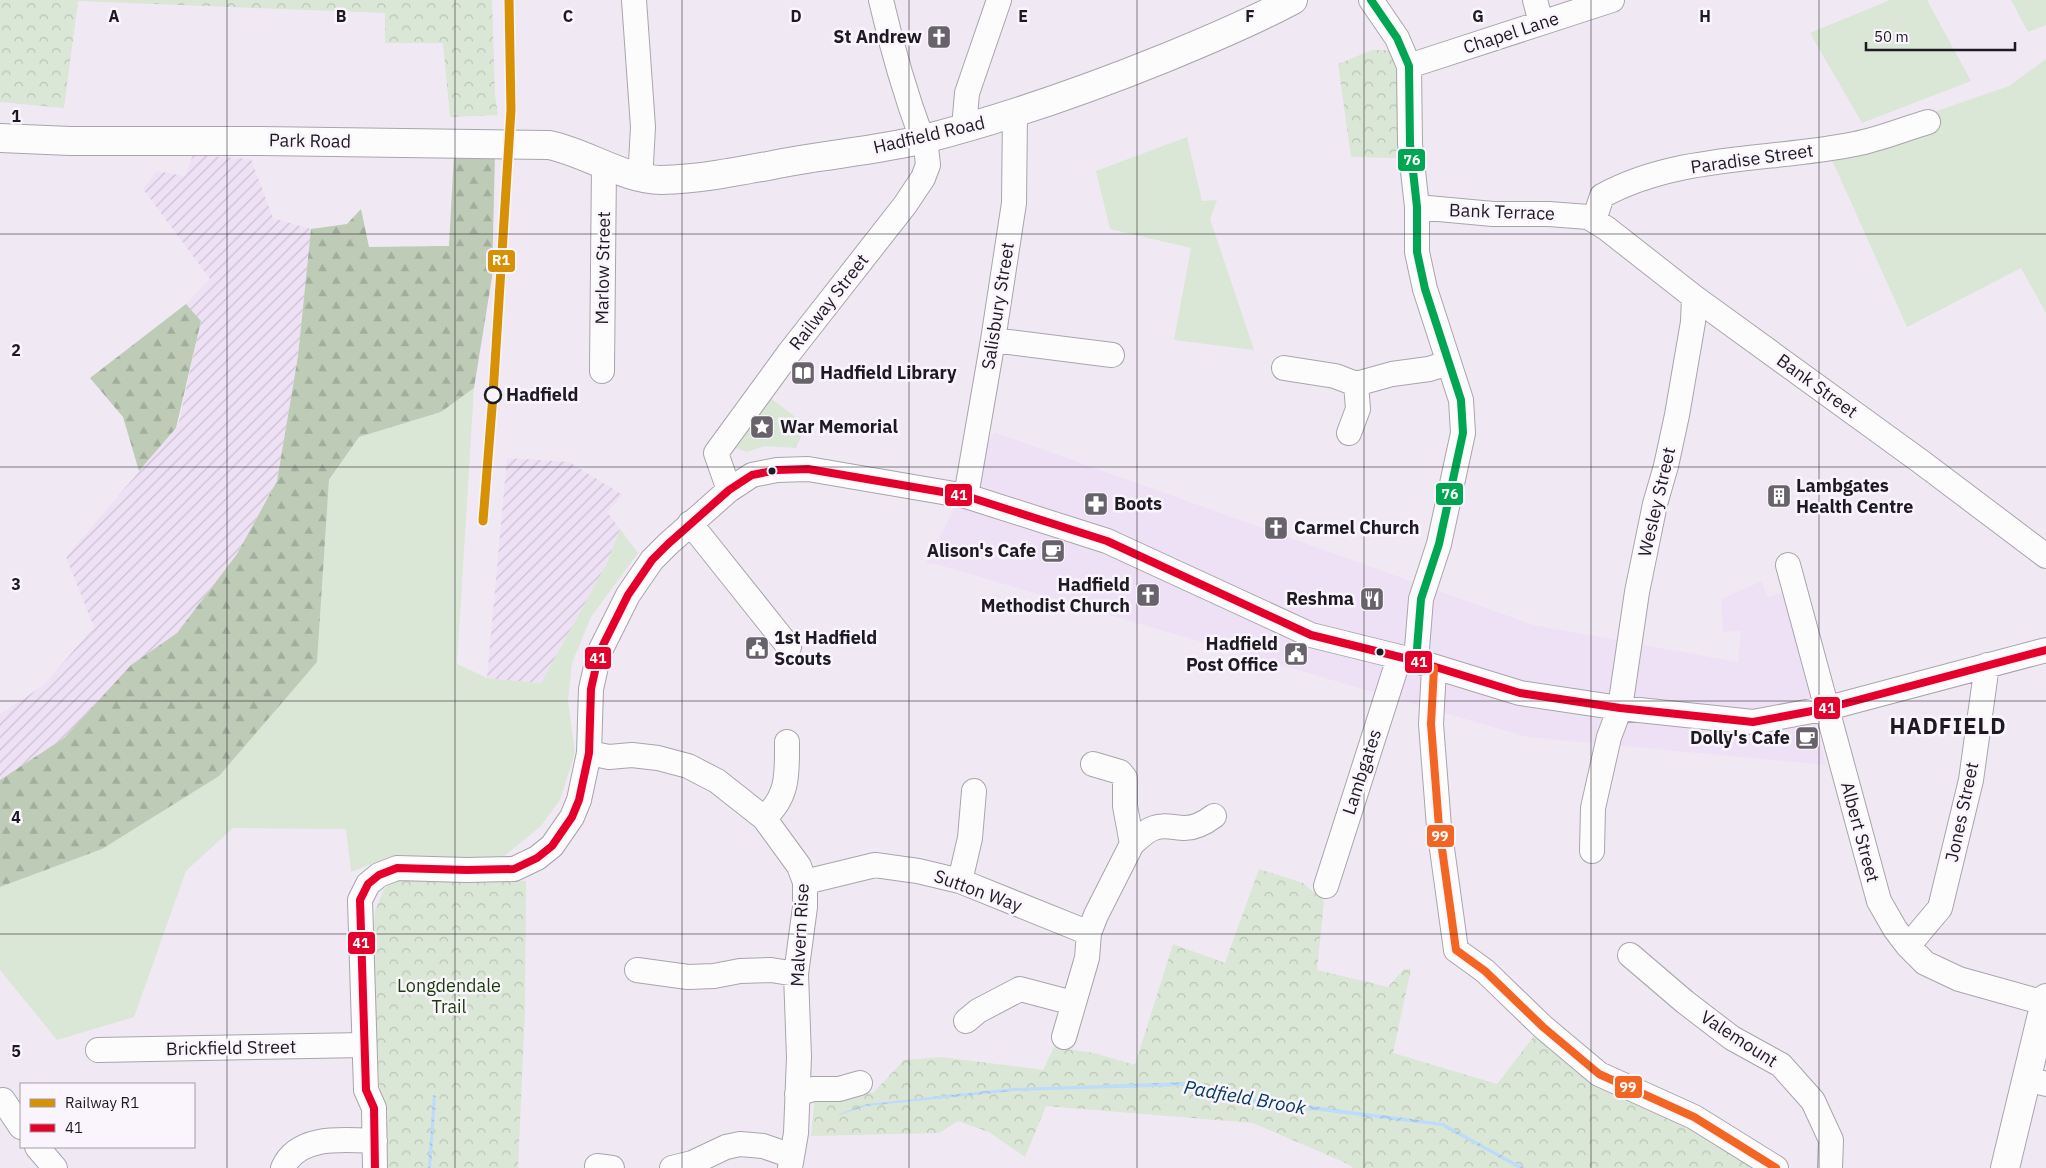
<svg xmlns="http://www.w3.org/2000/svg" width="2046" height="1168" viewBox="0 0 2046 1168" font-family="'IBM Plex Sans',sans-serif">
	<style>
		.built { fill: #eee1f5 }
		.industrial { fill: url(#industrial-furrows) }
		.green { fill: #dae6d6 }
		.forest { fill: url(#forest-firs) }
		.park { fill: url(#park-crowns) }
		.water { fill: url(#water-waves) }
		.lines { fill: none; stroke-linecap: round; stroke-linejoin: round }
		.street-casing { stroke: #a9a4ac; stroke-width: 26 }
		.secondary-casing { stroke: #a9a4ac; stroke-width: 30 }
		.street { stroke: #fdfcfd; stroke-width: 24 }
		.secondary { stroke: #fdfcfd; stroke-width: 28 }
		.bus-1-casing { stroke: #faf5fd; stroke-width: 11 }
		.bus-2-casing { stroke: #faf5fd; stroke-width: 11 }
		.bus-3-casing { stroke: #faf5fd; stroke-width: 11 }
		.bus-1 { stroke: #e4002b; stroke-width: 8 }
		.bus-2 { stroke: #00a651; stroke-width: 8 }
		.bus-3 { stroke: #f26522; stroke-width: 8 }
		.rail-1-casing { stroke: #faf5fd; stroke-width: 12 }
		.rail-1 { stroke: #d69105; stroke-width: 9 }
		.grid { fill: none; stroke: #1e1a21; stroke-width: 1; stroke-opacity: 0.55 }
		.stop-dot { fill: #faf5fd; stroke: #1e1a21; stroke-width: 2.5 }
		.bus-dot { fill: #1e1a21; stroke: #faf5fd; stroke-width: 2 }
		.labels { text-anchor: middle; stroke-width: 5; stroke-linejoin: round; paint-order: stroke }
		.street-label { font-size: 18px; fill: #1e1a21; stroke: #faf5fd }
		.poi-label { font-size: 18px; font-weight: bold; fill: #1e1a21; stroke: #faf5fd; text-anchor: end }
		.stop-label { font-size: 18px; font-weight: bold; fill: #1e1a21; stroke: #faf5fd; text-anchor: start }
		.park-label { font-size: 18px; fill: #1b3a09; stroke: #faf5fd }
		.water-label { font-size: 19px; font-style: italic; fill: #03395e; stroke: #faf5fd }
		.district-label { font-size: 22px; font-weight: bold; letter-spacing: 1px; fill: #1e1a21; stroke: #faf5fd }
		.grid-label { font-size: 16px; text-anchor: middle; font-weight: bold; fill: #1e1a21; stroke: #faf5fd; stroke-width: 5; stroke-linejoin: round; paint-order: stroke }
		.line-badge { stroke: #faf5fd; stroke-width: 2 }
		.badge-label { font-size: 14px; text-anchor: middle; font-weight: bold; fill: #fff }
	</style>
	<defs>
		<pattern id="industrial-furrows" width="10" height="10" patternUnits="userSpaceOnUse" patternTransform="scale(1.25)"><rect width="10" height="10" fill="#eee1f5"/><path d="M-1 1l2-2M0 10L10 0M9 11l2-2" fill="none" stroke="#ccc0d2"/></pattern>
		<pattern id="forest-firs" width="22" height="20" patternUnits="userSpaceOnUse" patternTransform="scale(1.25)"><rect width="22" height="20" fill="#bdcbb7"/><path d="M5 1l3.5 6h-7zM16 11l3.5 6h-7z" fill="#a2ae9d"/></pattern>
		<pattern id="park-crowns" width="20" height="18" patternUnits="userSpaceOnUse" patternTransform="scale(1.25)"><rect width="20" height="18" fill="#dae6d6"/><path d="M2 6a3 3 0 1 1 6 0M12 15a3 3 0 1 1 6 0" fill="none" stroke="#bbc5b7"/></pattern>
		<pattern id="water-waves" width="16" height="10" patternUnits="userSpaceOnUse" patternTransform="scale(1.25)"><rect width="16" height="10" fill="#bddbfa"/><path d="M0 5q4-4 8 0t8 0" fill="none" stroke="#a2bbd6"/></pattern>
	</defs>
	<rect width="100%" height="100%" fill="#f0e9f4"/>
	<path class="built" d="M994,432L1534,625L1738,662L1741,631L1723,632L1721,599L1762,581L1767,597L1785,592L1826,765L1527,737L935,564L926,563Z"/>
	<path class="industrial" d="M193,155L251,159L273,218L311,229L298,356L277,481L237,554L177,633L131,665L64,738L0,780V714L44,685L94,627L66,557L178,426L201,321L186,304L210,279L143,189L156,171L185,176Z
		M507,458L569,462L623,495L607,512L620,529L607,563L541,683L487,678Z"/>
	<path class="green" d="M1890,0H1927L1971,81L1862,123L1810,33Z
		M2011,0H2046V25L2028,32Z
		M2046,59V313L2021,268L1907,327L1827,149L2009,86Z
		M1187,137L1202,201L1217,200L1210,219L1254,350L1174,340L1191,248L1110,229L1096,171Z
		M474,388L457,664L487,678L541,683L607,563L620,529L638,553L591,617L572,663L568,701L575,753L560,800L541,826L497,862L392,856L351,872L346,829L233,828L186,871L134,1017L57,1040L0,970V887L102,849L317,662L329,481L359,437L441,412Z
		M769,397L806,425L796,448L765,446L747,452L733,447Z"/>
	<path class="forest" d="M454,154L495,155L492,277L474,388L441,412L359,437L329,480L317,662L219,776L102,849L0,887V780L64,738L131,665L177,633L237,554L277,481L298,356L311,229L347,224L361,209L369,247L449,246Z
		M186,304L201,321L176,428L139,471L123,417L90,378Z"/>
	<path class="park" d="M0,0H492L495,95L498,115L450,117L443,43H385V13L78,1L64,108L0,102Z
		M1372,50H1389L1399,75L1401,102L1396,158L1351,157L1338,64Z
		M751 427a11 11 0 1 1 22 0a11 11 0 1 1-22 0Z
		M1259,869L1303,883L1324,901L1317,970L1388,987L1404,969H1411L1393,1053L1497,1084L1541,1027L1774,1168H1353L1348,1164L1253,1123L1046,1106L1025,1157L989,1132L958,1121L939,1133L811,1136L815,1095L873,1093L904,1060L941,1057L1043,1070L1054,1047L1094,1053L1135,1065L1173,944L1225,963Z
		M399,877L526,881L525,1011L518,1168H384L388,1111L380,1094L373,1000V940L375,911L384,889Z"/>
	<path class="water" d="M1188,1082L1251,1098L1443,1123L1525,1168H1518L1442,1126L1247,1102L1183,1086L1014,1091L867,1106L839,1115V1114L867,1104L1013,1088Z
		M433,1095L436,1096L431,1168H428Z"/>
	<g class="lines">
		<defs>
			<path id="street" d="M634,0L643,127L641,163L638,176
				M881,0C892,48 905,93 922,139
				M1371,0L1397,38L1409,66L1410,144L1417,207V252L1425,289L1461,400L1463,433L1439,544L1421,599L1416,661
				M1535,0L1541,23
				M1409,66L1612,0
				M968,128L965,116L967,93L999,0
				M1417,207L1493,214H1549L1588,217L1606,228L1694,297L1920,461L2046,556
				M1594,220L1602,196C1678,154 1772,161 1855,144C1880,139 1904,129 1928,122
				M993,340L1112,355
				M1284,368L1335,376L1356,384L1392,374L1429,369L1448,363
				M602,371L604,165
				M1349,433L1358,409L1356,384
				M729,490L716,453L789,353L905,205L923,178L928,165L925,138
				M966,496L993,340L1014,203L1015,114
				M690,523L789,647
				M1788,565L1879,901L1895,929L1908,946L1925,963L1959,979L2045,1003
				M1434,668L1431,724L1439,827L1456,950L1485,971L1543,1027L1599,1074L1694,1117L1776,1168
				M589,753L609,757L632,755L658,758L688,766L717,781L764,818L799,866L805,882V907L796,974L799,1057L796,1133L790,1168
				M764,818C789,796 787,773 787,742
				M1132,844C1139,838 1145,831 1154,828C1164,824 1175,828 1185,828C1196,828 1206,822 1214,816
				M1592,851L1593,808L1609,737L1620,708L1637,592L1655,504L1666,466L1677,415L1693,322L1694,297
				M960,881L970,838L974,791
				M805,882L875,865L918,871L960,881L1089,933
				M1326,886L1399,658
				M1908,946L1940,908L1971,780L1987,665
				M1630,955L1685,1002L1732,1038L1781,1065L1813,1101L1831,1140L1830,1168
				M637,970L688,977L714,976L740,971L771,970L796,974
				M966,1021L978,1011L1020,989L1073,1003
				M1064,1037L1087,958L1089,933L1096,915L1132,844L1125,806V778L1120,772L1093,764
				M98,1050L364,1045
				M2027,1079L2046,1084
				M797,1094L813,1089H839L860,1083
				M3,1100L21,1127
				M37,1147L55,1168
				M597,1166L612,1168
				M283,1168C298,1134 345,1140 375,1141
				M375,1168L374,1108L366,1090L360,900L368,884L379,875L397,868L467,870L514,869L537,858L552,846L572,817L579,800L589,753L591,689L599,653L628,595L652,560L668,544L729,490L752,475L777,470L808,469L966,496L1107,541L1311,635L1416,661L1520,693L1620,708L1753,722L1828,708L2046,650
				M672,1168L692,1163L726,1147L740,1144L763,1146L792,1156"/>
			<path id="secondary" d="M0,138L70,141H261L549,145C585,152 625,180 661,180C707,179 754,168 800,160C841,153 884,149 924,139C1006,118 1086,90 1165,58C1209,40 1252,22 1293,0
				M2005,1168L2046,998"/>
		</defs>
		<use href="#street" class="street-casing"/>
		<use href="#secondary" class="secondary-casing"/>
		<use href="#street" class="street"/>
		<use href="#secondary" class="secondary"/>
		<defs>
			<path id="bus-1" d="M375,1168L374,1108L366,1090L360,900L368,884L379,875L397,868L467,870L514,869L537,858L552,846L572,817L579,800L589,753L591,689L599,653L628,595L652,560L668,544L729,490L752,475L777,470L808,469L966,496L1107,541L1311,635L1416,661L1520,693L1620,708L1753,722L1828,708L2046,650"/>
			<path id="bus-2" d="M1371,0L1397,38L1409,66L1410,144L1417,207V252L1425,289L1461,400L1463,433L1439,544L1421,599L1416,661"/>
			<path id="bus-3" d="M1434,668L1431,724L1439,827L1456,950L1485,971L1543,1027L1599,1074L1694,1117L1776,1168"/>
		</defs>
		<use href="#bus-1" class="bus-1-casing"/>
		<use href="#bus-2" class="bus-2-casing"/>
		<use href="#bus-3" class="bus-3-casing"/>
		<use href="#bus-1" class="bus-1"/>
		<use href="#bus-2" class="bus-2"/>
		<use href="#bus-3" class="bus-3"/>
		<defs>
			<path id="rail-1" d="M483,521L493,395L511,110L509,0"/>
		</defs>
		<use href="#rail-1" class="rail-1-casing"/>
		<use href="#rail-1" class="rail-1"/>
	</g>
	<path class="grid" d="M227,0V1168M455,0V1168M682,0V1168M909,0V1168M1137,0V1168M1364,0V1168M1591,0V1168M1819,0V1168M0,234H2046M0,467H2046M0,701H2046M0,934H2046"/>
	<defs>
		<symbol id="church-square" viewBox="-11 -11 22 22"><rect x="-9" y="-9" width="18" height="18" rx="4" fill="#68626b" stroke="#faf5fd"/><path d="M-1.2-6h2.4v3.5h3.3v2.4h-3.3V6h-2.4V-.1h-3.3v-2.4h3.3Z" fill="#fff"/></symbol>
		<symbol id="library-square" viewBox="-11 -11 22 22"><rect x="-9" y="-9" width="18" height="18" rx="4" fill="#68626b" stroke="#faf5fd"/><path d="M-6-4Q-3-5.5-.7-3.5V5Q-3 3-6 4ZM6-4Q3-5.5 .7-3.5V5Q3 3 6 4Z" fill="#fff"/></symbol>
		<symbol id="sight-square" viewBox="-11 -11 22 22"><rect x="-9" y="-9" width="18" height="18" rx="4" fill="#68626b" stroke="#faf5fd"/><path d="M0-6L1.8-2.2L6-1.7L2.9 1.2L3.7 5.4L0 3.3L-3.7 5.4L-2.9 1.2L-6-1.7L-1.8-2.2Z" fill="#fff"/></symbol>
		<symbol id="building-square" viewBox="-11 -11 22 22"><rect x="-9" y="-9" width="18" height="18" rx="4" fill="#68626b" stroke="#faf5fd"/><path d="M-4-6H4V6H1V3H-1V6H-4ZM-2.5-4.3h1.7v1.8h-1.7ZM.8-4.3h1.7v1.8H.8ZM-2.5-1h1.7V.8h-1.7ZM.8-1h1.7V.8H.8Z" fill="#fff"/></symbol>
		<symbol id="pharmacy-square" viewBox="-11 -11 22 22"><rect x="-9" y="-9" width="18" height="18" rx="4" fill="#68626b" stroke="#faf5fd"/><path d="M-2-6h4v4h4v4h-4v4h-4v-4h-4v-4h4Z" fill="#fff"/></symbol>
		<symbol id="cafe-square" viewBox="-11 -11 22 22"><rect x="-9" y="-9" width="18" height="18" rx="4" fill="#68626b" stroke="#faf5fd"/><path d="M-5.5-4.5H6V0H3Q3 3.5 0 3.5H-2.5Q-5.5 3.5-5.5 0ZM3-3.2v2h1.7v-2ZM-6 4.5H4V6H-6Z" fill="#fff"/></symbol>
		<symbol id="restaurant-square" viewBox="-11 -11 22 22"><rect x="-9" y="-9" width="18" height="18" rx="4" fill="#68626b" stroke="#faf5fd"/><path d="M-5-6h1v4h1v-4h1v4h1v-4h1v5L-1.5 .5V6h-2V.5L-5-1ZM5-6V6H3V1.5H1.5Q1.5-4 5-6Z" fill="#fff"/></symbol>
		<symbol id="civic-square" viewBox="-11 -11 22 22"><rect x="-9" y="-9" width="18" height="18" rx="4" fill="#68626b" stroke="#faf5fd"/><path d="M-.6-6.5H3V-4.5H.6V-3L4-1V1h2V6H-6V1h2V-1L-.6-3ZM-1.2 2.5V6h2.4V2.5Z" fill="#fff"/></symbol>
	</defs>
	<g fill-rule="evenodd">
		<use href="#church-square" x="925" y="23" width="28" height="28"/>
		<use href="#library-square" x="789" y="359" width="28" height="28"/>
		<use href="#sight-square" x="748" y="413" width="28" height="28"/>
		<use href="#building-square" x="1765" y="482" width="28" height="28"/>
		<use href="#pharmacy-square" x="1082" y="490" width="28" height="28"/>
		<use href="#church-square" x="1262" y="514" width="28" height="28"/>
		<use href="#cafe-square" x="1039" y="537" width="28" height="28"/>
		<use href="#church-square" x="1134" y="581" width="28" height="28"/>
		<use href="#restaurant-square" x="1358" y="585" width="28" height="28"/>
		<use href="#civic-square" x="743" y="634" width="28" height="28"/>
		<use href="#civic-square" x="1282" y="640" width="28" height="28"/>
		<use href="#cafe-square" x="1793" y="724" width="28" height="28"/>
	</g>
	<circle class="stop-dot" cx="493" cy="395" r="8"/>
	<g class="bus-dot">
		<circle cx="772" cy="471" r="4.5"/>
		<circle cx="1380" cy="652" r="4.5"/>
	</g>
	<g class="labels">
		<g class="street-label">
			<text transform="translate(1511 33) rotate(-18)" y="6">Chapel Lane</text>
			<text transform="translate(929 135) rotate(-13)" y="6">Hadfield Road</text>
			<text transform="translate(310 141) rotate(1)" y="6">Park Road</text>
			<text transform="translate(1752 159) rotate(-8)" y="6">Paradise Street</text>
			<text transform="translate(1502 212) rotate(2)" y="6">Bank Terrace</text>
			<text transform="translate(603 268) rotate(-89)" y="6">Marlow Street</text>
			<text transform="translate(829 302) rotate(-52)" y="6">Railway Street</text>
			<text transform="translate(998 306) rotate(-81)" y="6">Salisbury Street</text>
			<text transform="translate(1817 386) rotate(36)" y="6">Bank Street</text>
			<text transform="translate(1657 502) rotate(-77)" y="6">Wesley Street</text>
			<text transform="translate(1362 772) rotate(-72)" y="6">Lambgates</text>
			<text transform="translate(1962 812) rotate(-78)" y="6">Jones Street</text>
			<text transform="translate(1860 832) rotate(75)" y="6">Albert Street</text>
			<text transform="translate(978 891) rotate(20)" y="6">Sutton Way</text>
			<text transform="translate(800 935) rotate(-87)" y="6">Malvern Rise</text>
			<text transform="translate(1739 1039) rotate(33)" y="6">Valemount</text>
			<text transform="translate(231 1048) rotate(-1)" y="6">Brickfield Street</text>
		</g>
		<g class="poi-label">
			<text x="922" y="43">St Andrew</text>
			<text x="820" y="379" text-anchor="start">Hadfield Library</text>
			<text x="780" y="433" text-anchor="start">War Memorial</text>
			<text x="1796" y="492" text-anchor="start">Lambgates<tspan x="1796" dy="21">Health Centre</tspan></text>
			<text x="1114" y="510" text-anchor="start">Boots</text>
			<text x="1294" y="534" text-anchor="start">Carmel Church</text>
			<text x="1036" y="557">Alison's Cafe</text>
			<text x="1130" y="591">Hadfield<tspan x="1130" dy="21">Methodist Church</tspan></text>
			<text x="1354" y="605">Reshma</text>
			<text x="774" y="644" text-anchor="start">1st Hadfield<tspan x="774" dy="21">Scouts</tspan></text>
			<text x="1278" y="650">Hadfield<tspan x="1278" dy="21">Post Office</tspan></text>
			<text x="1790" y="744">Dolly's Cafe</text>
		</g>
		<g class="stop-label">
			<text x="506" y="401">Hadfield</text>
		</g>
		<g class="park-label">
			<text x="449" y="992">Longdendale<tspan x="449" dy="21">Trail</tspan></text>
		</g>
		<g class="water-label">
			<text transform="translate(1245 1097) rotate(10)" y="7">Padfield Brook</text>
		</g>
		<g class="district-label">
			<text x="1948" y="734">HADFIELD</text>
		</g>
	</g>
	<g class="grid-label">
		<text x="114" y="22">A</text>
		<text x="341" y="22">B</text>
		<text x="568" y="22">C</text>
		<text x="796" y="22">D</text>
		<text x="1023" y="22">E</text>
		<text x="1250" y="22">F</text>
		<text x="1478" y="22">G</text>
		<text x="1705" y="22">H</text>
		<text x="16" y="122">1</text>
		<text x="16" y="356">2</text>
		<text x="16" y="590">3</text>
		<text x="16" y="823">4</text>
		<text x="16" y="1057">5</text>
	</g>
	<g class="line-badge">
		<rect x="1397" y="148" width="29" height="24" rx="5" fill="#00a651"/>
		<rect x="487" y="249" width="29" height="24" rx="5" fill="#d69105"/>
		<rect x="1435" y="482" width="29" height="24" rx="5" fill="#00a651"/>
		<rect x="944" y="483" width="29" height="24" rx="5" fill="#e4002b"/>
		<rect x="584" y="646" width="28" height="24" rx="5" fill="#e4002b"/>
		<rect x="1404" y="650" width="29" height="24" rx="5" fill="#e4002b"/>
		<rect x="1813" y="696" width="28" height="24" rx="5" fill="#e4002b"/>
		<rect x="1426" y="824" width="29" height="24" rx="5" fill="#f26522"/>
		<rect x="347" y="931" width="29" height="24" rx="5" fill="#e4002b"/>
		<rect x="1614" y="1075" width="29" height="24" rx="5" fill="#f26522"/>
	</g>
	<g class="badge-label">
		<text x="1412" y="165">76</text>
		<text x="501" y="265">R1</text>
		<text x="1450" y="499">76</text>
		<text x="959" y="500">41</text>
		<text x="598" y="663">41</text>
		<text x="1419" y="667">41</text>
		<text x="1827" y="713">41</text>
		<text x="1440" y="841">99</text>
		<text x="361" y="948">41</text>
		<text x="1628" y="1092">99</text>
	</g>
	<rect x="20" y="1083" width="175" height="65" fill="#faf5fd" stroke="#a29da5"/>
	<rect x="30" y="1099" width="25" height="8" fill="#d69105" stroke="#a29da5"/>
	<text x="65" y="1108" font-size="15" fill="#1e1a21">Railway R1</text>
	<rect x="30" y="1124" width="25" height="8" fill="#e4002b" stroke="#a29da5"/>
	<text x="65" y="1133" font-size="15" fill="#1e1a21">41</text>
	<path d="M1866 42v8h149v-8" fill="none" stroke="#1e1a21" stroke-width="2.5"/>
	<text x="1874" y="42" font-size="15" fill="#1e1a21" stroke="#faf5fd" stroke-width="4" paint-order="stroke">50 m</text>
</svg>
